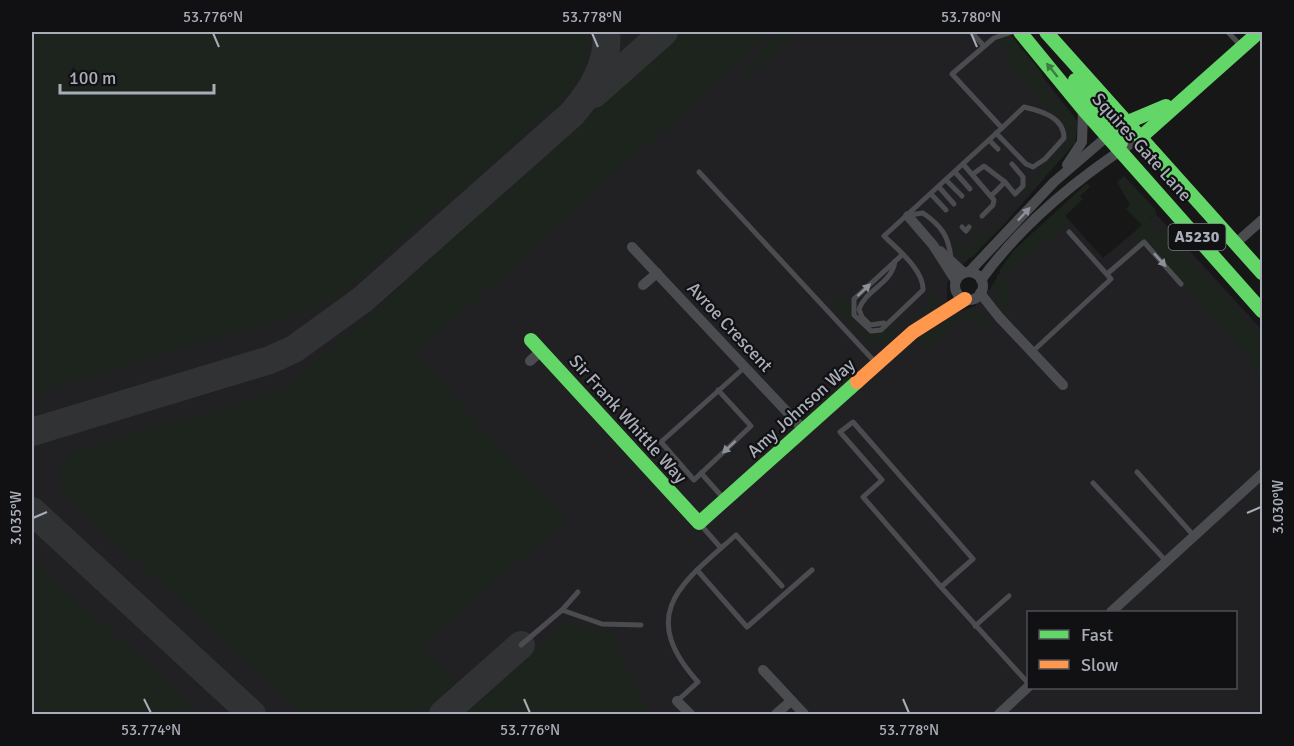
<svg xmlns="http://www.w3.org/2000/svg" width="1294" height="746" viewBox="0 0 1294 746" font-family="Signika,sans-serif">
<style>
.built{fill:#212123;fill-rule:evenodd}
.green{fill:#1d241e}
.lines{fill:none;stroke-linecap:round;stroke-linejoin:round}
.taxiway{stroke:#313233;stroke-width:28}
.lane{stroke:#4b4c50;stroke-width:5}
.street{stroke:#4b4c50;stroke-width:10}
.fast{stroke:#63d668;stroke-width:14}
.slow{stroke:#ff974d;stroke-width:14}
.oneway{fill:#3e7d42}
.oneway2{fill:#8c9099}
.ticks{fill:none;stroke:#a8adb8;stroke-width:2}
.labels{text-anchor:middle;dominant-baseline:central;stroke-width:4.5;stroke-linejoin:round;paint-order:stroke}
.shield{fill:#111113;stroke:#7b7e86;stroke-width:1.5}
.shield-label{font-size:16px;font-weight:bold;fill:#a8adb8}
.street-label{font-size:18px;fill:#a8adb8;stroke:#111113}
.neatline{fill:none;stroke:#a8adb8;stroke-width:2}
.ticks-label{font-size:15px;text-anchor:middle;fill:#a8adb8}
</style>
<rect width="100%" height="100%" fill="#171717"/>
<path class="built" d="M32 32H1008L1078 122 1075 143 998 231 953 274 947 283V301L941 308 961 311 975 306 990 289 1013 251 1059 209 1103 258 1156 214 1262 330V714H32ZM1028 612H1236V688H1028Z"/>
<g class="green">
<path d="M32 32H588C593 59 579 83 561 103L337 297 311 310 32 394Z"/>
<polygon points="684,32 771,32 415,355 567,519 423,645 456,683 422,714 304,714 62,493 61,472 68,452 284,390"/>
<polygon points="783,32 796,32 747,77 741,69 756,61 765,44"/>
<polygon points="992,32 1008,32 1041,72 1045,84 1055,95 1045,105 1006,61 1012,55"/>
<path d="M1057 97 1076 120C1077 128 1077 137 1073 144 1070 151 1015 207 1010 208L1025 189 1034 183 1040 171 1068 145C1069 128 1063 115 1046 108Z"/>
<polygon points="1124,176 1155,209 1156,214 1148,220 1155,233 1165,230 1262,338 1262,375 1144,239 1138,244 1131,235 1142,225 1126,209 1130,205 1117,182"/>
<polygon points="1087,183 1090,187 1080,196 1083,199 1065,216 1069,221 1006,277 999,271 1013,251"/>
<polygon points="1013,211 974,256 966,259 956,255 956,239 965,249 975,239 970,234 973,231 981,239"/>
<polygon points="998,274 1010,285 1010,296 1006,300 1012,308 999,308 993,288"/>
<polygon points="927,294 937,299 934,304 882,346 868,342 832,304 842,295 849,302 853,320 866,334 879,334 891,326 894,335 929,304"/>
<polygon points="973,311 982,314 994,326 989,330 975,318 960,320 926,351 917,340 948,319"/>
<polygon points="32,558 200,714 32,714"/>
<polygon points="566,622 592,630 615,633 618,654 648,708 641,714 462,714"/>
</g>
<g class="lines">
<g class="taxiway">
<polyline points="594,94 664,32"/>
<path d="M32 432 270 360 294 349 362 300 572 114C592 91 610 63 606 32"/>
<polyline points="32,511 252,714"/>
<polyline points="443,714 521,645"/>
</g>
<g class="lane">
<polyline points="971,32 984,46"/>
<polyline points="1228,32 1241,46"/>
<path d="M996 133 1026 164 1033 167 1045 159 1064 138C1064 117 1041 111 1024 107L1002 128"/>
<polyline points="989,140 998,149"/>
<polyline points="963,164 994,200 993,205 982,216"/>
<polyline points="699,172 875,362"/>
<polyline points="955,172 970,189"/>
<polyline points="973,174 984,166 1005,182"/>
<polyline points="946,180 962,196"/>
<polyline points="939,187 954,204"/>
<polyline points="931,194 946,210"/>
<polyline points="992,195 1005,182 1015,194 1023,186 1023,177 1012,164"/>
<path d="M909 215 923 213C942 226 949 237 951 259"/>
<polyline points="962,227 966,231 969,227"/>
<path d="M902 255 854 299V315L871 331 881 330 923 290C924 270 897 249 884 236L1002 128 952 74 994 38 1012 32"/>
<polyline points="1107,274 1144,242 1181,284"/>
<path d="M884 323 870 325 862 317 859 309C866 289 892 284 895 261"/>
<polyline points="1032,352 1111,279 1069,232"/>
<polyline points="718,390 751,426 694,480 661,442 745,367"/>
<polyline points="1137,472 1194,536"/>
<polyline points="701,473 724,499"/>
<polyline points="1093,483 1166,561"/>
<polyline points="700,524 721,548"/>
<polyline points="697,570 747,627 812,570"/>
<polyline points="941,587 863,497 882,480 840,432 853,422 973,559 941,587 1028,683"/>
<polyline points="562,610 578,592"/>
<polyline points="975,626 1009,596"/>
<polyline points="521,645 562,610 602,624 641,625"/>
<path d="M677 701 698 682C636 613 682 583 736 535L782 586"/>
</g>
<g class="street">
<polyline points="1067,165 1082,142 1083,110"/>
<polyline points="908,216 933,245 956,281"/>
<polyline points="1236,243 1262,220"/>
<polyline points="632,247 804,430"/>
<polyline points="940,251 964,273"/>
<polyline points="969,272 1054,182 1110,134"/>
<circle cx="969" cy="286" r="14"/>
<path d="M981 280C1024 221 1080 176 1141 137"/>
<polyline points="643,285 657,273"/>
<polyline points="980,293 999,317 1063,385"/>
<polyline points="530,361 541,351"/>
<polyline points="1111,612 1262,474"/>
<polyline points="763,670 804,714"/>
<polyline points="677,701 690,714"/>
<polyline points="776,714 791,701"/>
<polyline points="999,714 1028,687"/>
</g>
<g class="fast">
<polyline points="1020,32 1083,109 1262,311"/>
<polyline points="1046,32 1262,273"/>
<polyline points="1075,80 1110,121 1121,143"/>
<polyline points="1128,122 1166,106"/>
<polyline points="1141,137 1259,32"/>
<polyline points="531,340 699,523 857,382"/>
</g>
<polyline class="slow" points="857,382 913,332 965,299"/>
</g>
<defs><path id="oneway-solid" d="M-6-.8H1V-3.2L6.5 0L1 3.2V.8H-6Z" transform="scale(1.5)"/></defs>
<use class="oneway" href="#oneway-solid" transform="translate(1052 70) rotate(-129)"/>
<g class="oneway2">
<use href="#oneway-solid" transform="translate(1024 214) rotate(-47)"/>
<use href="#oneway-solid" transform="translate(1160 260) rotate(48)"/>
<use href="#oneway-solid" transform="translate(864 290) rotate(-43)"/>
<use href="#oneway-solid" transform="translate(729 447) rotate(137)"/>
</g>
<path class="ticks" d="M213 33 219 47M592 33 598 47M971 33 977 47M1247 513 1261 507M33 518 47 512M144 699 151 713M524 699 530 713M903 699 909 713"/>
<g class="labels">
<rect class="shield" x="1168.5" y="224" width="57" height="26" rx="4.5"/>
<g class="shield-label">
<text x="1197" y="237">A5230</text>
</g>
<g class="street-label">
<text transform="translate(1142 147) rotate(48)">Squires Gate Lane</text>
<text transform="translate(730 327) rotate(47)">Avroe Crescent</text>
<text transform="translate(801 408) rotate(-42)">Amy Johnson Way</text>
<text transform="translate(628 419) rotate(48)">Sir Frank Whittle Way</text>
</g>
</g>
<rect width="1294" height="746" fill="none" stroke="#111113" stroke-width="66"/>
<rect x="1027" y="611" width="210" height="78" fill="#111113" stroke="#4d4f55" stroke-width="1.5"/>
<rect x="1039" y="630" width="30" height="9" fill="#63d668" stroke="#4d4f55" stroke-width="1.5"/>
<text x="1081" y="641" font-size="18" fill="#a8adb8">Fast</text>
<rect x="1039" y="660" width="30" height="9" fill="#ff974d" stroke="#4d4f55" stroke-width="1.5"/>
<text x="1081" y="671" font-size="18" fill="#a8adb8">Slow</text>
<path d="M60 84v9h154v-9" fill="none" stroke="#a8adb8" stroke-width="3"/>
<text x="69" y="84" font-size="18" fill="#a8adb8" stroke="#111113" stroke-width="4.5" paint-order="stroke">100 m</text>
<rect x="33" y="33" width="1228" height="680" class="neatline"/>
<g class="ticks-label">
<text x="213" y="22">53.776°N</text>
<text x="592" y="22">53.778°N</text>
<text x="971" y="22">53.780°N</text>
<text transform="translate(1278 507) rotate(-90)" y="5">3.030°W</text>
<text transform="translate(16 518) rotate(-90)" y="5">3.035°W</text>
<text x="151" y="735">53.774°N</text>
<text x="530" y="735">53.776°N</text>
<text x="909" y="735">53.778°N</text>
</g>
</svg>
